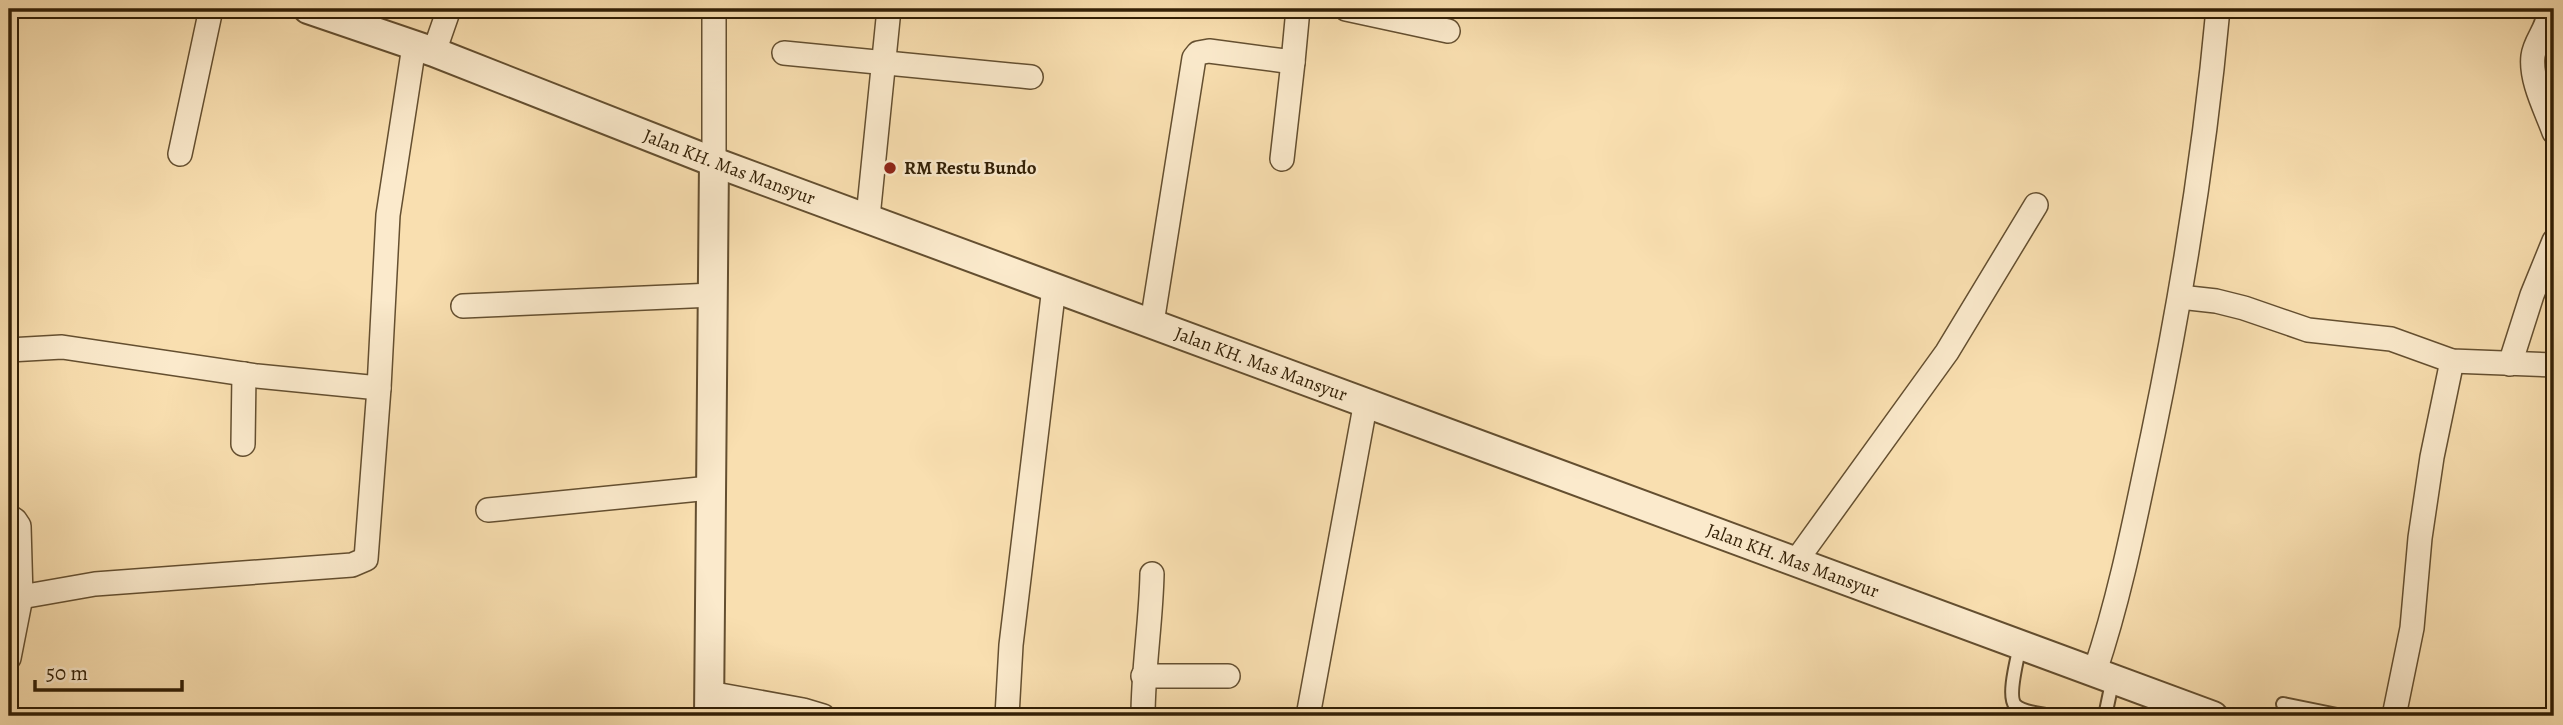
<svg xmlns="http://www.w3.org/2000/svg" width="2563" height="725" viewBox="0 0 2563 725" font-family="Alegreya,serif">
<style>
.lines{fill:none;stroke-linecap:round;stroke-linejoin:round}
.service-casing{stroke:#644f30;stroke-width:16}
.minor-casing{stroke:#644f30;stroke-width:26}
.tertiary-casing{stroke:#644f30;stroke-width:32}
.service{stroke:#fbeacc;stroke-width:12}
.minor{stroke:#fbeacc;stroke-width:23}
.tertiary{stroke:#fbeacc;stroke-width:28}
.poi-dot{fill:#8f2418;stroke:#fbeacc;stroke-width:2.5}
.labels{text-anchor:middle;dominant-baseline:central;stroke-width:5;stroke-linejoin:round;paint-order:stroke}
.street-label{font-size:19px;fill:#321f05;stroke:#fbeacc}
.poi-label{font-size:19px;font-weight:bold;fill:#321f05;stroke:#fbeacc;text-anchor:start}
</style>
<rect width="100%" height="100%" fill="#f9dfb0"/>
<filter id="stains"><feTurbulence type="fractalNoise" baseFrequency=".00286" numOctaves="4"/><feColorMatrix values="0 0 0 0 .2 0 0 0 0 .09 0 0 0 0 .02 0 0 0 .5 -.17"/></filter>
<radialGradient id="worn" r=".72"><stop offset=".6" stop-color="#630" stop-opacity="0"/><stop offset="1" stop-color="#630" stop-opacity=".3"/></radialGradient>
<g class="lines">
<defs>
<g id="service">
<path d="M2020 645C2018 657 2007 695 2015 705 2022 713 2043 714 2052 716"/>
<polyline points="2283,704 2342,716"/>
<polyline points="2105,716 2113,678"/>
</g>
<g id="minor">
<polyline points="1346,9 1448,31"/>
<path d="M2548 9C2551 26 2535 39 2533 56 2530 80 2546 110 2554 132"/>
<polyline points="434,52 449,9"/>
<polyline points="784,53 1031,77"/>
<polyline points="180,154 211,9"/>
<polyline points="1282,159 1293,62"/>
<polyline points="714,162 714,9"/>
<polyline points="868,217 889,9"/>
<polyline points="2180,297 2216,301 2244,308 2308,330 2391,339 2452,361 2554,365"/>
<polyline points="463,306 713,295"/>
<polyline points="1152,323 1194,58 1198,53 1209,51 1293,62 1298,9"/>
<polyline points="9,350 62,347 257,376 379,388"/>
<polyline points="2510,364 2532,295 2554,241"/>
<polyline points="243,444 244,374"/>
<polyline points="488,510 710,488"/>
<polyline points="9,516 15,520 19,526 21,597 9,658"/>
<polyline points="1796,561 1947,352 2036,205"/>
<polyline points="21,597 95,584 352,565 366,559 379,388 388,215 414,46"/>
<path d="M2095 671C2121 594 2136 514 2153 434 2182 294 2205 152 2218 9"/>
<polyline points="1143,676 1228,676"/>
<polyline points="709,693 803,710 823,716"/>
<polyline points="1007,716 1011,645 1054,287"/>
<path d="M1143 716C1143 669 1151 622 1152 574"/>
<polyline points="1308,716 1366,401"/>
<polyline points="2394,716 2412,628 2420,538 2432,457 2452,361"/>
</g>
<g id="tertiary">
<path id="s1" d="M308 9 434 52 714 162 2213 716"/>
<polyline points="709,716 714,162"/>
</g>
</defs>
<use href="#service" class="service-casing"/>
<use href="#minor" class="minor-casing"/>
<use href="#tertiary" class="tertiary-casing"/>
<use href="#service" class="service"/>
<use href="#minor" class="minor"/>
<use href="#tertiary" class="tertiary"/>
</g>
<circle class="poi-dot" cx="890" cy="168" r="7"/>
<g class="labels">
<g class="street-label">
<text stroke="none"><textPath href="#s1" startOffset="450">Jalan KH. Mas Mansyur</textPath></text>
<text stroke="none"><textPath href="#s1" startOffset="1017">Jalan KH. Mas Mansyur</textPath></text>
<text stroke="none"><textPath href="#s1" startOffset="1584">Jalan KH. Mas Mansyur</textPath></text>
</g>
<g class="poi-label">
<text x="904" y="168">RM Restu Bundo</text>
</g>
</g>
<rect width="2563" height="725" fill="none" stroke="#f9dfb0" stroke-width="35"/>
<rect x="10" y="10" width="2542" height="704" fill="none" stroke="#321f05" stroke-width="3.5"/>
<rect x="18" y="18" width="2528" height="690" fill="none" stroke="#321f05" stroke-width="2"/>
<path d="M35 680v10h147v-10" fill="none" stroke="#321f05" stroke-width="3.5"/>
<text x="46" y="680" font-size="21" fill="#321f05" stroke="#fbeacc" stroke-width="5" paint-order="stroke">50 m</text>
<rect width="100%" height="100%" filter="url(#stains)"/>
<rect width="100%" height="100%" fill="url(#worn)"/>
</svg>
